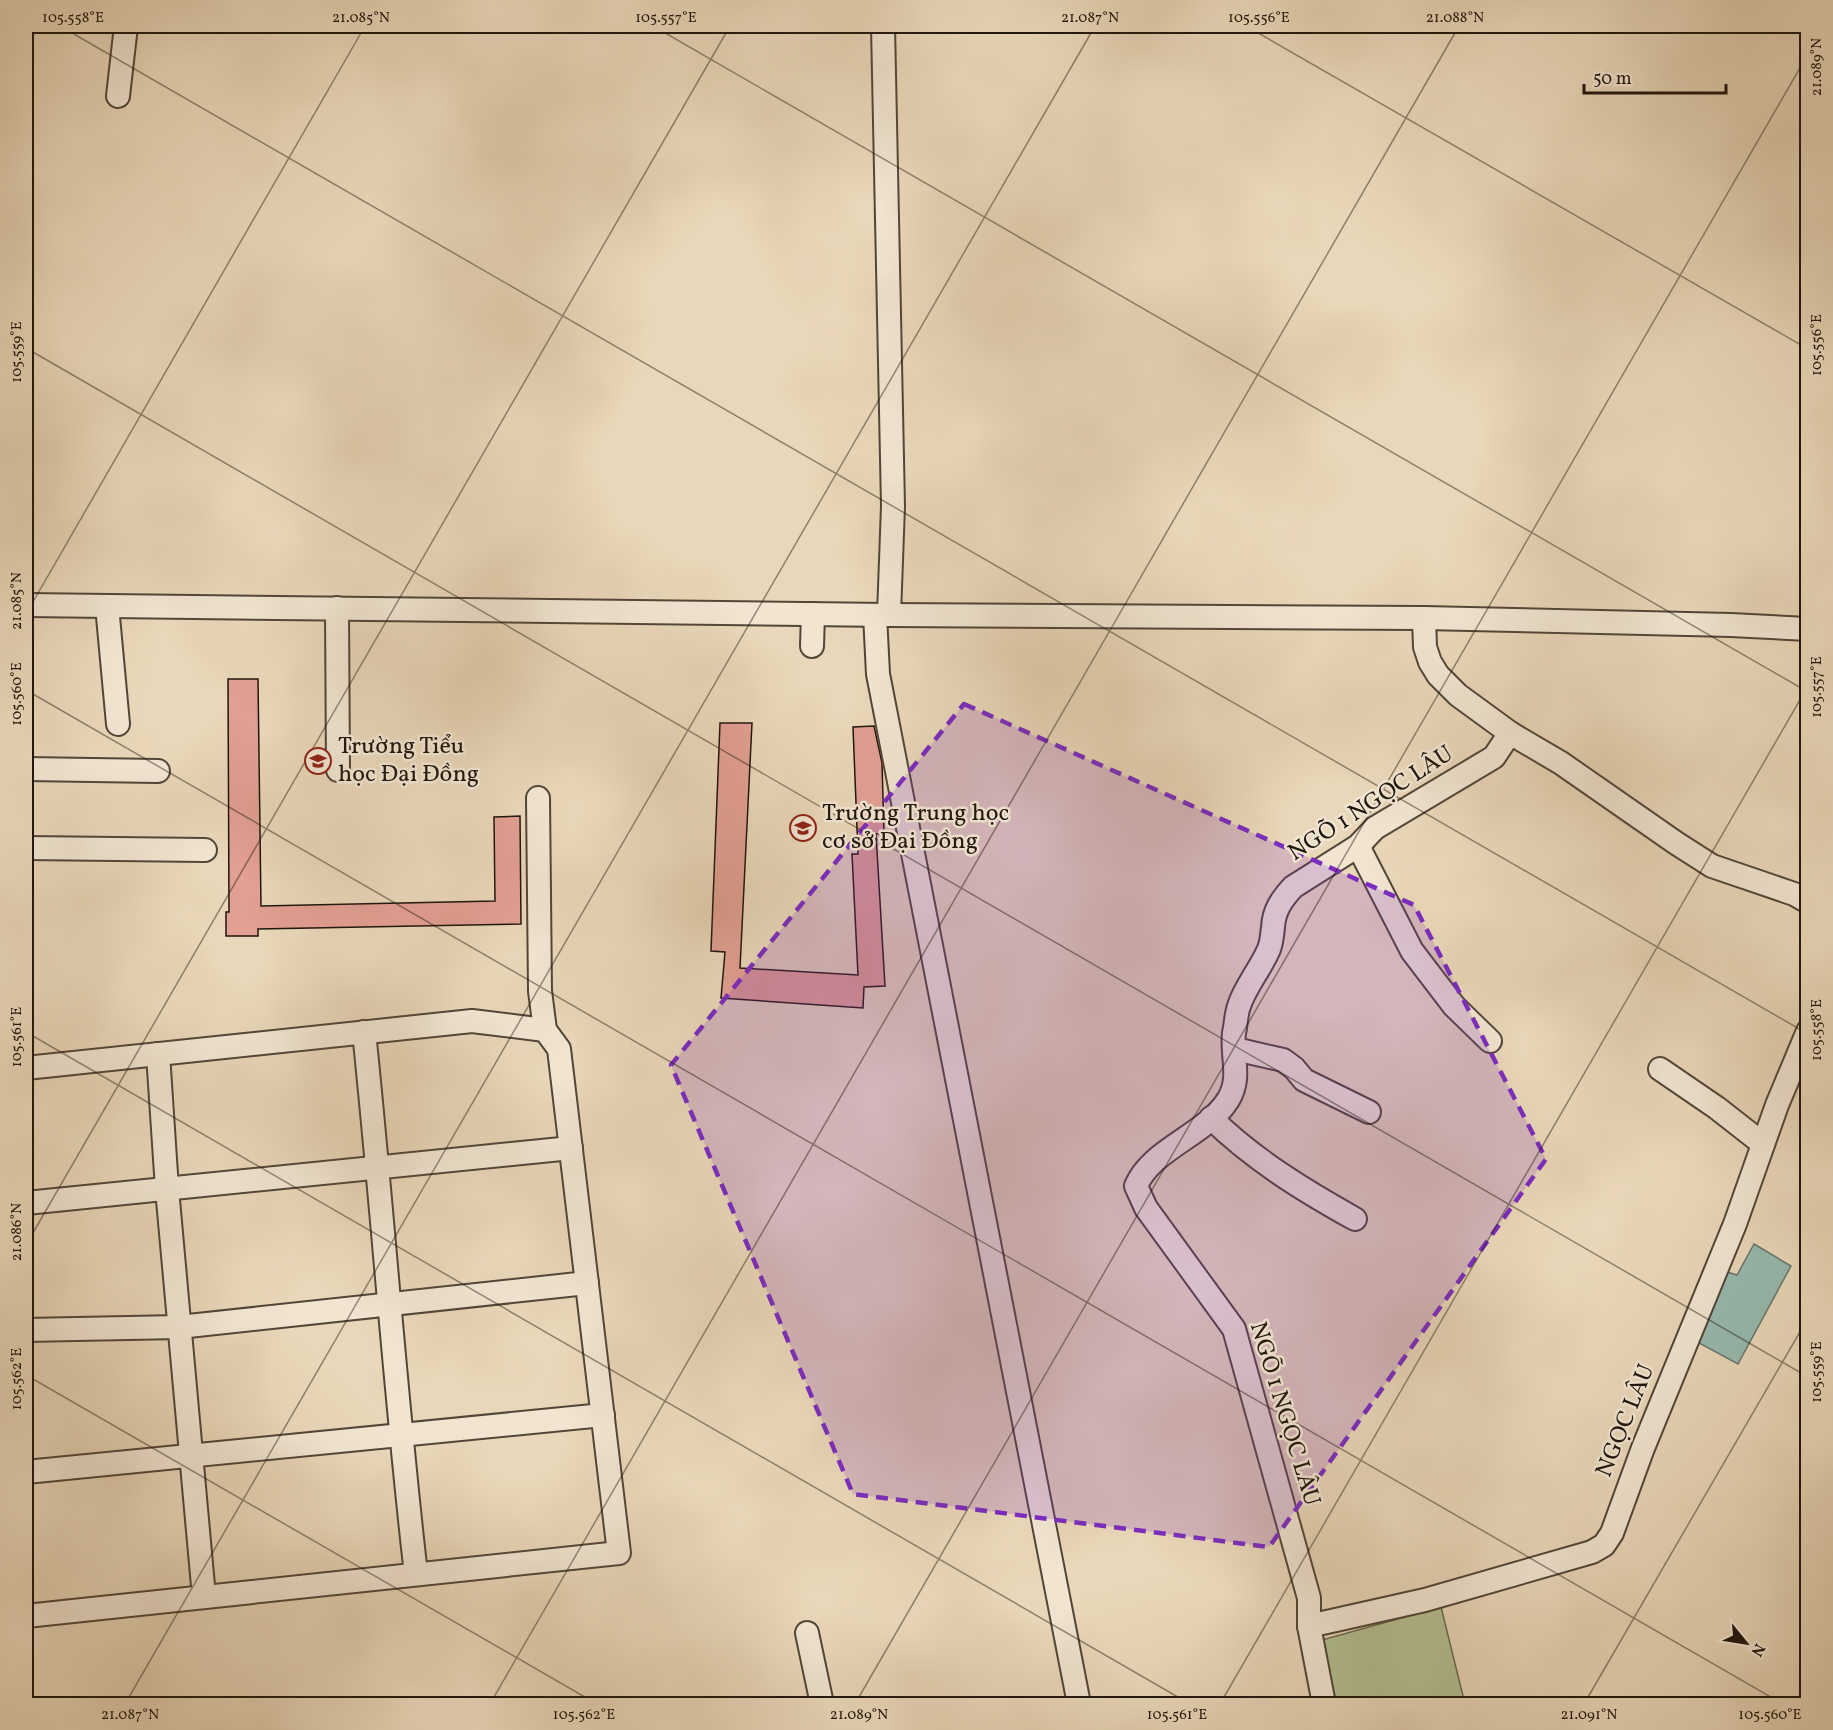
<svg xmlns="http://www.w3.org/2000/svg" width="1833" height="1730" viewBox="0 0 1833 1730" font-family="Vollkorn,serif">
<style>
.green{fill:#b3bf91;stroke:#696a50;stroke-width:1.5}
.water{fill:#97baaf;stroke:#67786f;stroke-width:1.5}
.building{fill:#e29f93;stroke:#1f160e;stroke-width:1.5}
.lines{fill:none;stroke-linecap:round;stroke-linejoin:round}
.minor-casing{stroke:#524639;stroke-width:26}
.minor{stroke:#f1e5d2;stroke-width:22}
.marked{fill:#7b2cbf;fill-opacity:0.2;stroke:#7b2cbf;stroke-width:4.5;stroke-dasharray:12 8;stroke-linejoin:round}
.ticks{fill:none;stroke:#1f160e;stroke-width:1.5;stroke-opacity:0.45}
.labels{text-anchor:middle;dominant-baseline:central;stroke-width:5;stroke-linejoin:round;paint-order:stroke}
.poi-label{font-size:24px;fill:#1f160e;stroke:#f1e5d2;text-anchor:start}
.street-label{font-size:24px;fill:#1f160e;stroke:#f1e5d2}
.neatline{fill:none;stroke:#1f160e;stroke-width:2}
.ticks-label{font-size:15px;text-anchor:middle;fill:#1f160e}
</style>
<rect width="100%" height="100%" fill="#e9d7b9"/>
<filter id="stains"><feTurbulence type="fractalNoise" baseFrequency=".00333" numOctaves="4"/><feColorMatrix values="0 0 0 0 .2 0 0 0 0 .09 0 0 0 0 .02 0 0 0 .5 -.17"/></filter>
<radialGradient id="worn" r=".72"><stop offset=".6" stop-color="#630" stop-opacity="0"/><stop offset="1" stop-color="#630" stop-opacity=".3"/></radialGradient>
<polygon class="green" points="1441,1607 1465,1704 1335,1704 1322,1640"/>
<polygon class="water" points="1754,1244 1791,1266 1738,1364 1699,1343 1727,1272 1737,1275"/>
<g class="building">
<polygon points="228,679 258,679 261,906 495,901 494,817 520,816 521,924 258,929 258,936 226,936 226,912 229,912"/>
<polygon points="720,723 752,723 740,968 858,975 852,854 858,854 853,727 874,726 882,763 884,834 876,834 885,986 864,987 863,1008 721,998 725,952 711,951"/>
</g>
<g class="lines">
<defs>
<g id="minor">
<polyline points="883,26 893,506 889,615"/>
<polyline points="118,96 126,26"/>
<polyline points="26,605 889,615 1424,618 1731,625 1808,629"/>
<polyline points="107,606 118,724"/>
<polyline points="337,608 338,770"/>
<polyline points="875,615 878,674 1079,1704"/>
<polyline points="1424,618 1425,647 1430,662 1438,675 1458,695 1510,733 1561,763 1676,843 1712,866 1794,894 1808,902"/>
<polyline points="812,646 813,614"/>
<polyline points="26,769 158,771"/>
<polyline points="1358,846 1412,951 1454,1006 1490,1041"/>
<polyline points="26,848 205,850"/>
<path d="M364 1032C383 1213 395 1394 416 1574"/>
<polyline points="1235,1049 1283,1060 1294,1068 1304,1080 1369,1112"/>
<polyline points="158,1054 167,1189 204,1597"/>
<polyline points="26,1068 472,1021 545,1030"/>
<polyline points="1660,1069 1717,1108 1763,1144"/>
<path d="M1211 1118C1254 1160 1303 1190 1355 1219"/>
<polyline points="26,1203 571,1148"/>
<polyline points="26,1330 179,1327 587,1283"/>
<polyline points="26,1472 603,1415"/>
<polyline points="26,1616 619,1553 559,1049 545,1030 540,991 538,798"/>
<polyline points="1309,1626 1425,1600 1592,1552 1604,1545 1612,1533 1643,1448 1735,1224 1777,1105 1808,1031"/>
<polyline points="807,1633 822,1704"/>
<path d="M1324 1704 1309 1626V1598L1234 1329 1146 1208 1136 1186C1151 1149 1206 1135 1228 1100 1242 1078 1231 1056 1234 1033 1236 1024 1236 1014 1239 1006 1245 987 1261 968 1269 949 1272 941 1272 935 1273 927 1274 910 1282 899 1293 887L1358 846 1375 828 1494 757 1510 733"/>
</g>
</defs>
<use href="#minor" class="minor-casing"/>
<use href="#minor" class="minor"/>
</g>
<path class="marked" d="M964 704 1414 905 1546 1159 1269 1547 853 1494 671 1065Z"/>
<path class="ticks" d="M60 26 1808 1034M653 26 1808 692M1246 26 1808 349M26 348 1808 1377M26 614 365 26M26 690 1783 1704M26 1032 1190 1704M26 1245 730 26M26 1375 597 1704M125 1704 1095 26M490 1704 1459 26M855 1704 1808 54M1220 1704 1808 686M1584 1704 1808 1318"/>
<defs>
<symbol id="school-ring" viewBox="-11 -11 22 22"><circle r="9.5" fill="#f1e5d2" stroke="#8f2418" stroke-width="1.5"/><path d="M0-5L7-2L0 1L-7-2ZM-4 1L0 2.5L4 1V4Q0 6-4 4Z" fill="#8f2418"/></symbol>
</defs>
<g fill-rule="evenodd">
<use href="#school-ring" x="303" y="746" width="30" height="30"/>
<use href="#school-ring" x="788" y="813" width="30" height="30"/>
</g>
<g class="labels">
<g class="poi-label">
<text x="338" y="747">Trường Tiểu<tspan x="338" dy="28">học Đại Đồng</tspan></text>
<text x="822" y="814">Trường Trung học<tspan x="822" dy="28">cơ sở Đại Đồng</tspan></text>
</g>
<g class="street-label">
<text transform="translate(1371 804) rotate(-33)">NGÕ 1 NGỌC LÂU</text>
<text transform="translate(1284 1414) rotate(73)">NGÕ 1 NGỌC LÂU</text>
<text transform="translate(1626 1421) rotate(-68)">NGỌC LÂU</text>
</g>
</g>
<rect width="1833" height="1730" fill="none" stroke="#e9d7b9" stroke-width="66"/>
<g transform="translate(1746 1643) rotate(120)" stroke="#f1e5d2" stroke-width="4.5" paint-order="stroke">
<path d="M0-4.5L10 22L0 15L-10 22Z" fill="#1f160e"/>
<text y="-9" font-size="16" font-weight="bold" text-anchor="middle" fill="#1f160e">N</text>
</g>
<path d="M1584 84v9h142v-9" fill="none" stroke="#1f160e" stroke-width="3"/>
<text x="1593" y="84" font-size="18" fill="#1f160e" stroke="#f1e5d2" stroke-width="4.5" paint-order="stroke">50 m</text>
<rect x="33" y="33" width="1767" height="1664" class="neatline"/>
<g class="ticks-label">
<text x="73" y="22">105.558°E</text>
<text x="361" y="22">21.085°N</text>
<text x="666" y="22">105.557°E</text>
<text x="1090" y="22">21.087°N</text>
<text x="1259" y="22">105.556°E</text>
<text x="1455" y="22">21.088°N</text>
<text transform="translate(1816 67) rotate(-90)" y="5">21.089°N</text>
<text transform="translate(1816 345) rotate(-90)" y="5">105.556°E</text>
<text transform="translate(16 352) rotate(-90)" y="5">105.559°E</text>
<text transform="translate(16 601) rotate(-90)" y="5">21.085°N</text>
<text transform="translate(1816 687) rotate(-90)" y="5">105.557°E</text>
<text transform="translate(16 694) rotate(-90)" y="5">105.560°E</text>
<text transform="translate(1816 1030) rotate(-90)" y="5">105.558°E</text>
<text transform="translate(16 1037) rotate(-90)" y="5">105.561°E</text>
<text transform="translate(16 1232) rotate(-90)" y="5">21.086°N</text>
<text transform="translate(1816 1372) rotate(-90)" y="5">105.559°E</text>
<text transform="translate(16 1379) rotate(-90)" y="5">105.562°E</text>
<text x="130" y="1719">21.087°N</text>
<text x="584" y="1719">105.562°E</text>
<text x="859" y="1719">21.089°N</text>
<text x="1177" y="1719">105.561°E</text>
<text x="1589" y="1719">21.091°N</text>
<text x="1770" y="1719">105.560°E</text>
</g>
<rect width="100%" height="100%" filter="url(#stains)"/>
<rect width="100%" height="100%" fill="url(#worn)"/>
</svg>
